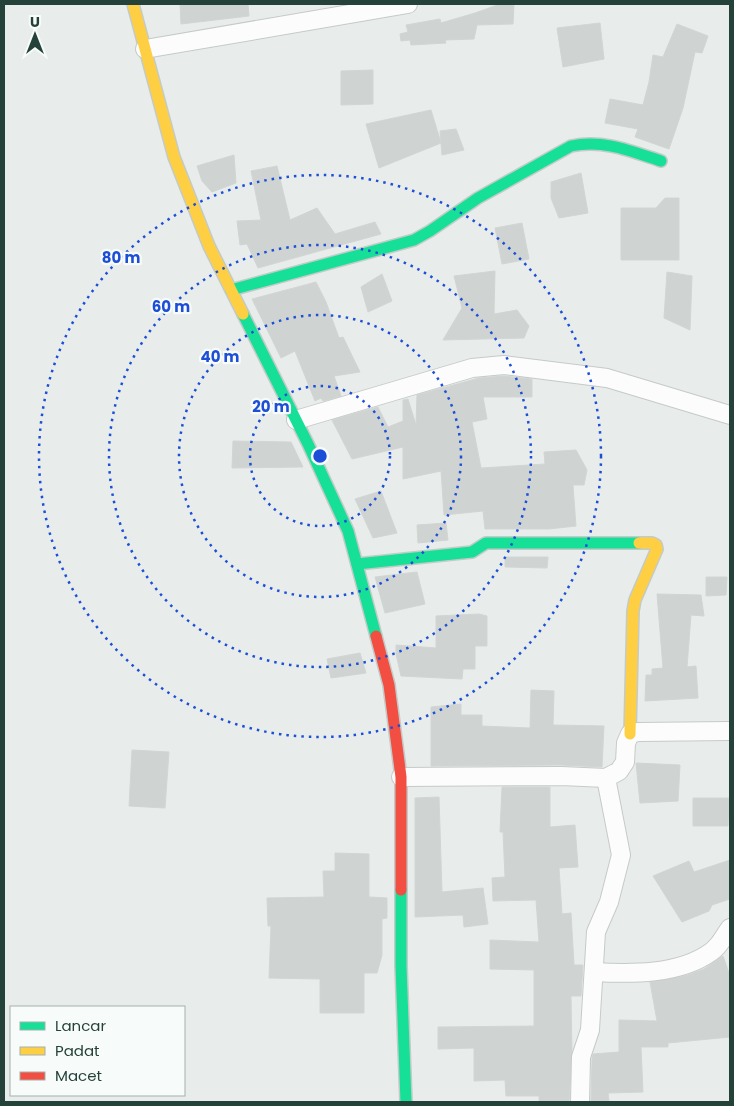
<svg xmlns="http://www.w3.org/2000/svg" width="734" height="1106" viewBox="0 0 734 1106" font-family="Poppins,sans-serif">
<style>
.building{fill:#cfd4d2;stroke:#d1d6d4}
.lines{fill:none;stroke-linecap:round;stroke-linejoin:round}
.street-casing{stroke:#c5cac8;stroke-width:20}
.fast-casing{stroke:#c3cbc8;stroke-width:14}
.slow-casing{stroke:#c3cbc8;stroke-width:14}
.jam-casing{stroke:#c3cbc8;stroke-width:14}
.street{stroke:#fcfcfc;stroke-width:18}
.fast{stroke:#16e098;stroke-width:11}
.slow{stroke:#ffcf43;stroke-width:11}
.jam{stroke:#f24e42;stroke-width:11}
.ring{fill:none;stroke:#1d4ed8;stroke-width:2.5;stroke-dasharray:2.5 5}
.centre{fill:#1d4ed8;stroke:#f7fbf9;stroke-width:2.5}
.ring-label{font-size:15px;text-anchor:middle;font-weight:bold;fill:#1d4ed8;stroke:#f7fbf9;stroke-width:4.5;stroke-linejoin:round;paint-order:stroke}
</style>
<rect width="100%" height="100%" fill="#e8edeb"/>
<g class="building">
<polygon points="180,4 248,4 249,16 181,24"/>
<polygon points="500,4 514,4 513,24 477,25 474,39 445,40 446,43 411,45 410,40 401,41 400,34 408,32 406,25 440,19 441,23 475,13"/>
<polygon points="600,23 604,59 563,67 557,28"/>
<polygon points="677,24 708,36 702,53 695,52 683,108 669,149 635,137 638,129 605,123 610,99 643,105 649,82 653,55 663,57"/>
<polygon points="373,70 373,104 341,105 341,71"/>
<polygon points="431,110 441,143 379,168 366,124"/>
<polygon points="456,129 464,150 442,155 440,131"/>
<polygon points="234,155 236,183 212,192 202,181 197,166"/>
<polygon points="277,166 290,220 317,208 335,234 375,222 381,234 258,268 247,244 240,245 237,221 261,220 251,171"/>
<polygon points="581,173 588,213 559,218 551,198 551,182"/>
<polygon points="665,198 679,198 679,260 621,260 621,208 656,208"/>
<polygon points="522,223 529,259 502,264 495,228"/>
<polygon points="495,271 494,314 517,310 529,326 524,338 443,340 462,308 454,276"/>
<polygon points="667,272 692,276 690,330 664,318"/>
<polygon points="382,274 392,301 368,312 361,287"/>
<polygon points="316,282 326,302 339,338 343,337 360,372 334,376 341,396 323,401 321,398 315,401 295,351 281,358 252,299"/>
<polygon points="504,376 532,379 532,397 483,397 487,419 472,422 481,468 545,464 544,452 576,450 587,470 584,485 573,485 576,526 549,529 485,529 483,511 444,515 441,471 403,479 403,447 352,459 332,420 378,407 388,427 403,421 403,400 408,399 416,425 417,395 479,378"/>
<polygon points="233,441 291,442 303,467 232,468"/>
<polygon points="381,491 397,533 373,538 355,499"/>
<polygon points="446,523 448,540 418,543 417,525"/>
<polygon points="505,557 548,557 547,568 505,567"/>
<polygon points="417,572 425,604 385,613 375,577"/>
<polygon points="706,577 727,577 726,595 706,596"/>
<polygon points="657,594 701,595 704,616 691,615 687,667 696,666 698,698 645,701 646,675 652,675 652,669 663,668"/>
<polygon points="479,614 487,616 487,646 475,646 475,669 463,669 462,679 401,676 396,654 396,645 436,648 436,616"/>
<polygon points="360,653 366,673 331,678 327,659"/>
<polygon points="531,690 554,691 553,725 604,726 602,767 561,765 431,766 431,707 461,704 461,715 482,715 482,726 530,728"/>
<polygon points="132,750 169,752 165,808 129,806"/>
<polygon points="636,763 680,765 678,801 640,803"/>
<polygon points="502,787 550,787 550,827 575,825 578,867 559,868 562,914 571,913 574,965 583,965 581,996 571,996 572,1052 569,1102 539,1102 539,1096 506,1096 505,1080 474,1081 474,1048 438,1049 438,1027 534,1026 534,970 490,969 490,940 539,942 536,900 493,901 492,878 505,877 503,832 500,832"/>
<polygon points="439,797 442,892 483,888 488,924 464,927 463,915 415,917 415,798"/>
<polygon points="693,798 729,798 728,826 693,826"/>
<polygon points="335,853 369,854 369,897 387,898 387,918 382,919 382,955 377,973 364,973 364,1013 320,1013 320,979 269,978 271,926 268,926 267,898 324,897 323,871 335,871"/>
<polygon points="730,860 730,899 712,905 709,911 682,922 653,876 689,861 694,872"/>
<polygon points="723,956 730,976 730,1037 668,1043 668,1047 641,1047 643,1092 608,1093 609,1101 591,1101 592,1059 593,1054 619,1052 619,1020 657,1021 650,982 688,975 704,969"/>
</g>
<g class="lines">
<defs>
<g id="street">
<polyline points="145,49 408,4"/>
<polyline points="296,420 472,368 504,365 607,378 730,415"/>
<polyline points="401,777 561,776 606,778 619,771 625,762 626,743 630,734 638,732 730,731"/>
<path d="M594 972C631 974 679 975 711 952 720 946 724 936 730 928"/>
<polyline points="580,1102 581,1057 590,1030 596,932 609,902 621,855 606,778"/>
</g>
<g id="fast">
<path d="M231 290 414 240 430 231 478 198 571 146C603 139 631 151 661 161"/>
<polyline points="243,314 308,444 348,531 376,636"/>
<polyline points="357,564 472,552 486,543 639,543"/>
<polyline points="401,890 401,966 406,1102"/>
</g>
<g id="slow">
<polyline points="133,4 174,157 209,246 243,314"/>
<polyline points="630,734 633,611 635,600 657,549 656,545 652,543 639,543"/>
</g>
<polyline id="jam" points="376,636 389,685 401,777 401,890"/>
</defs>
<use href="#street" class="street-casing"/>
<use href="#fast" class="fast-casing"/>
<use href="#slow" class="slow-casing"/>
<use href="#jam" class="jam-casing"/>
<use href="#street" class="street"/>
<use href="#fast" class="fast"/>
<use href="#slow" class="slow"/>
<use href="#jam" class="jam"/>
</g>
<g class="ring">
<circle cx="320" cy="456" r="70"/>
<circle cx="320" cy="456" r="141"/>
<circle cx="320" cy="456" r="211"/>
<circle cx="320" cy="456" r="281"/>
</g>
<circle cx="320" cy="456" r="8" class="centre"/>
<g class="ring-label">
<text x="121" y="263">80 m</text>
<text x="171" y="312">60 m</text>
<text x="220" y="362">40 m</text>
<text x="271" y="412">20 m</text>
</g>
<rect width="734" height="1106" fill="none" stroke="#24423a" stroke-width="10"/>
<rect x="10" y="1006" width="175" height="90" fill="#f7fbf9" stroke="#a3b1ad"/>
<rect x="20" y="1022" width="25" height="8" fill="#16e098" stroke="#a3b1ad"/>
<text x="55" y="1031" font-size="15" fill="#24423a">Lancar</text>
<rect x="20" y="1047" width="25" height="8" fill="#ffcf43" stroke="#a3b1ad"/>
<text x="55" y="1056" font-size="15" fill="#24423a">Padat</text>
<rect x="20" y="1072" width="25" height="8" fill="#f24e42" stroke="#a3b1ad"/>
<text x="55" y="1081" font-size="15" fill="#24423a">Macet</text>
<g transform="translate(35 35)" stroke="#f7fbf9" stroke-width="4" paint-order="stroke">
<path d="M0-4L9 19L0 12L-9 19Z" fill="#24423a"/>
<text y="-8" font-size="14" font-weight="bold" text-anchor="middle" fill="#24423a">U</text>
</g>
</svg>
